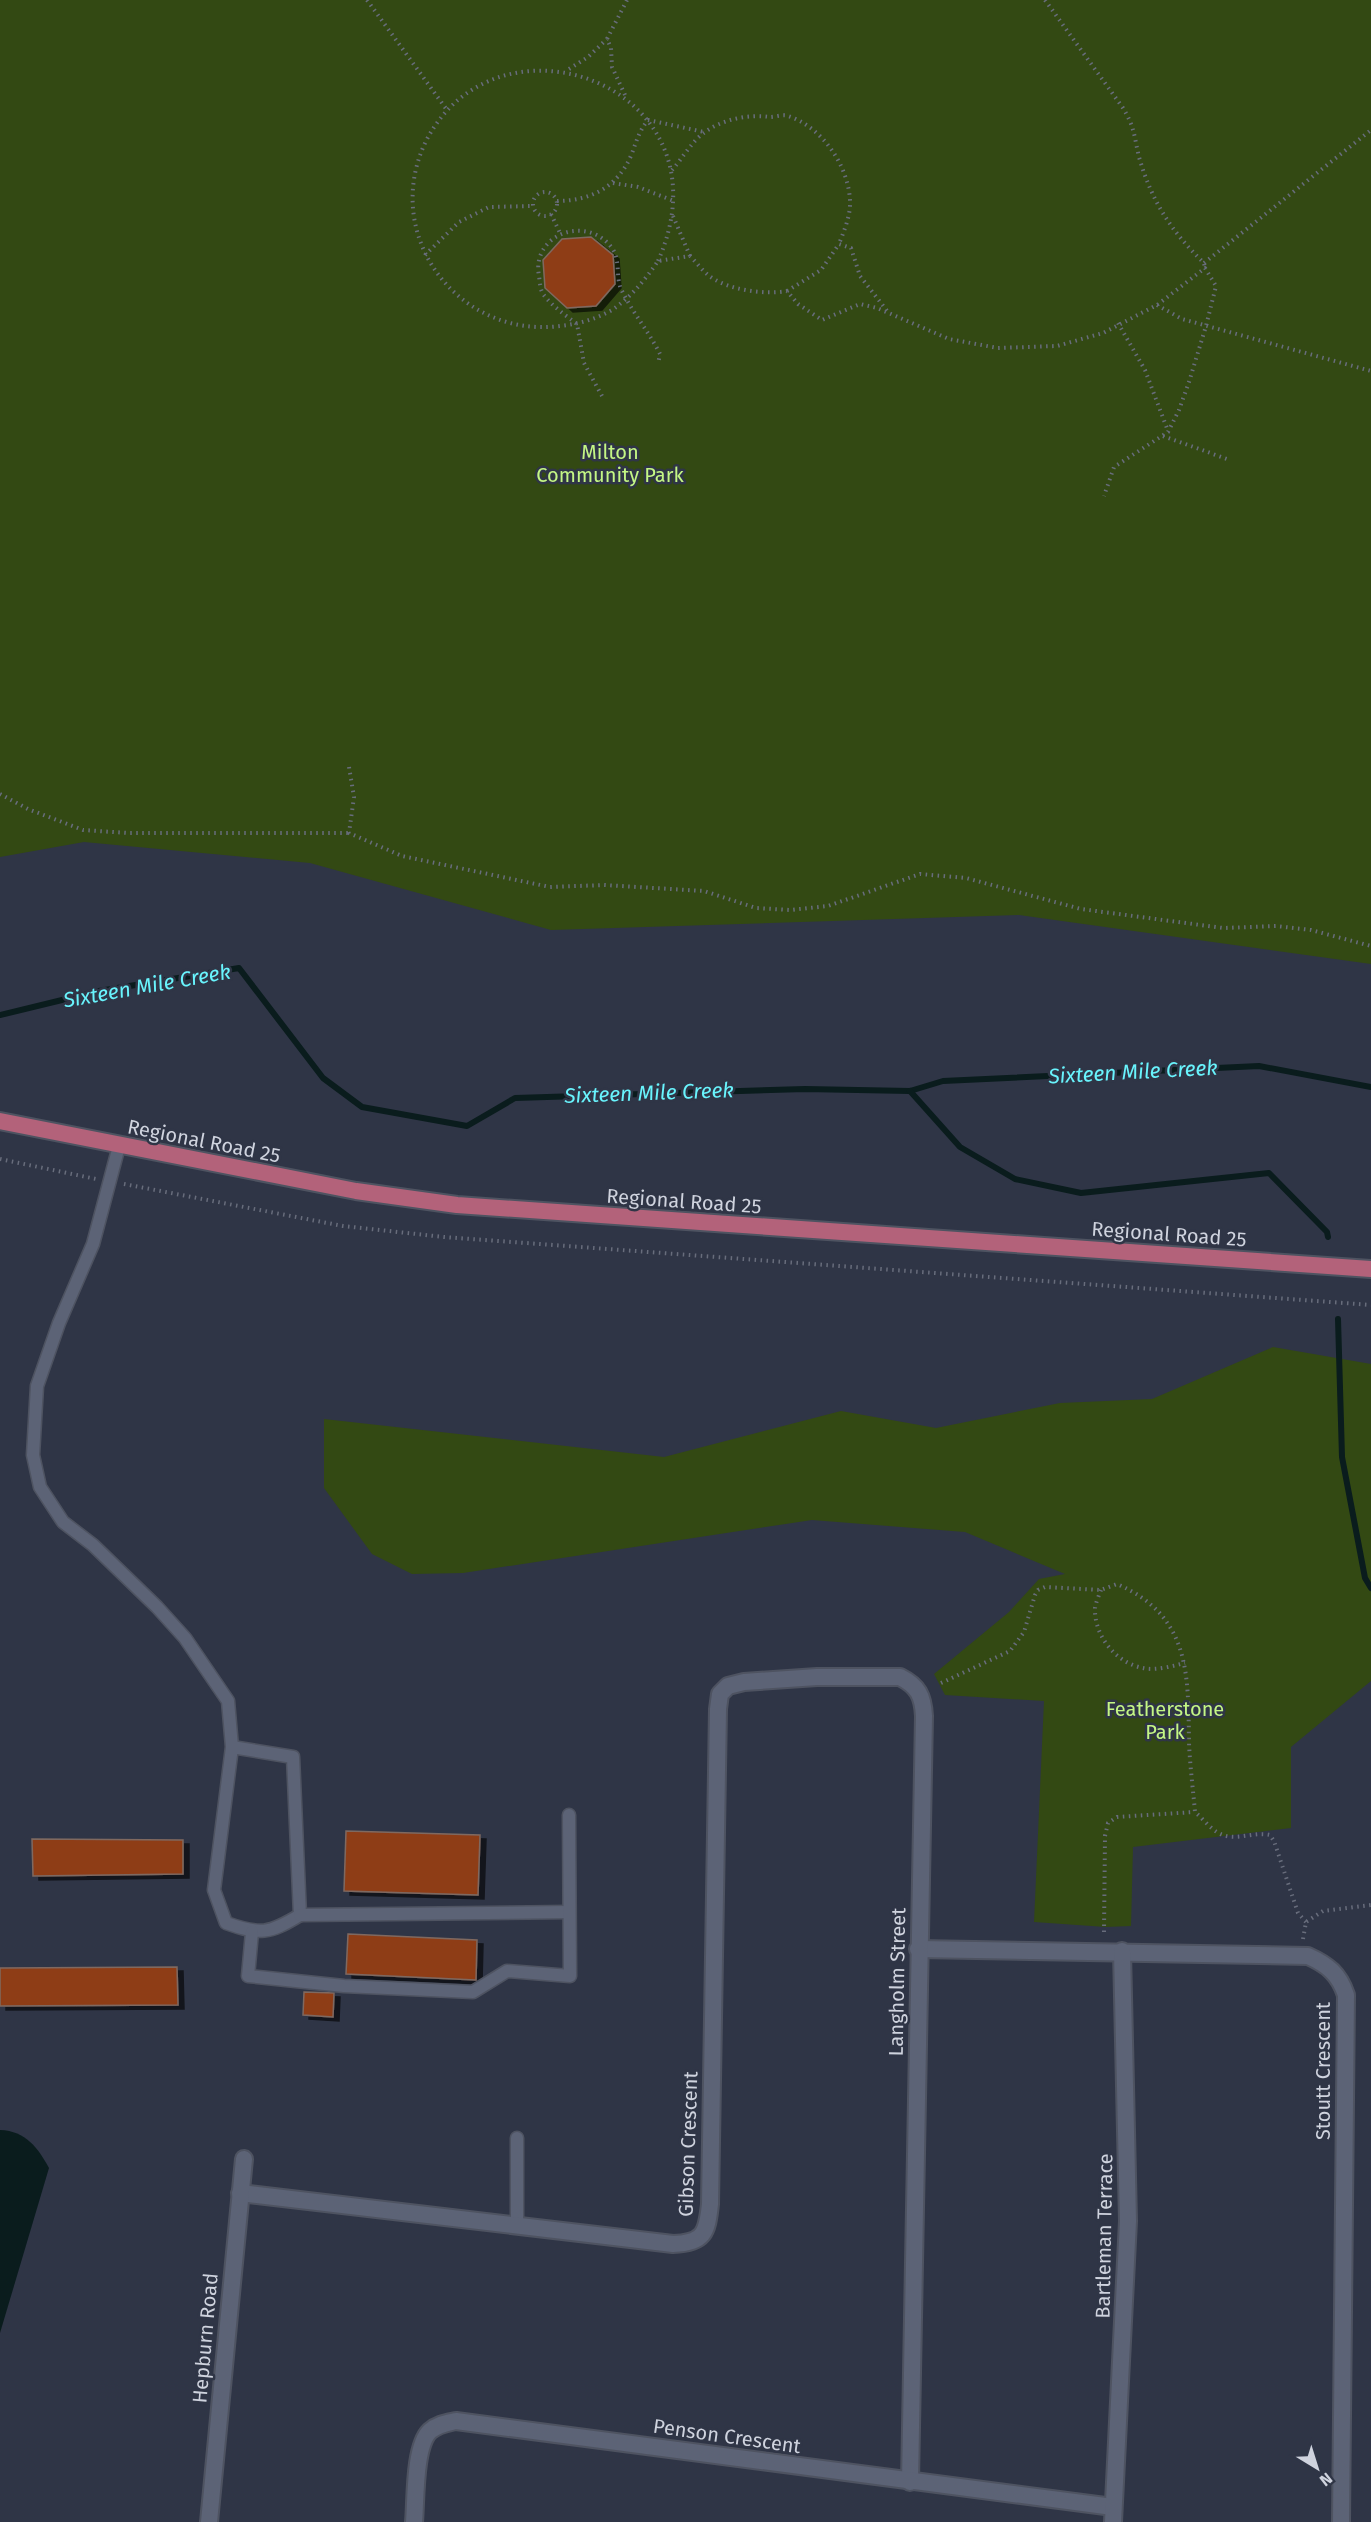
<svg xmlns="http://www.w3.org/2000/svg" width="1371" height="2522" viewBox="0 0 1371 2522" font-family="'Fira Sans',sans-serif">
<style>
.green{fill:#334913}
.water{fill:#0a1c1d}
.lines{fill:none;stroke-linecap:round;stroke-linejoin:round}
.stream{stroke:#0a1c1d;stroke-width:6}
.building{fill:#8e3d19;stroke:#7f6960;stroke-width:1.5;filter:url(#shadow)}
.service-casing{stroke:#4e5361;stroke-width:15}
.minor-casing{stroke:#4e5361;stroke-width:20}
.primary-casing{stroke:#4e5361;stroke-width:20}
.path{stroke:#686d7c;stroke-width:4;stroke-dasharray:1.5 4.5;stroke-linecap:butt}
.service{stroke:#5c6376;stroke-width:12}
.minor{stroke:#5c6376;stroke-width:16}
.primary{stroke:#b3627a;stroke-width:16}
.labels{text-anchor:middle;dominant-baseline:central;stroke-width:5;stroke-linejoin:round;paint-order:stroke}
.park-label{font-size:20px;fill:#c4f685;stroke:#2f3546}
.street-label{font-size:20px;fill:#cfd3de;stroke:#2f3546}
.water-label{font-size:21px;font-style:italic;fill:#69f4fd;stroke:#2f3546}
</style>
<defs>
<filter id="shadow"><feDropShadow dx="6" dy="4" stdDeviation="0" flood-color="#0009"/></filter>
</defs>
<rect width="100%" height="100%" fill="#2f3546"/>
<g class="green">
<polygon points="0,0 1371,0 1371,964 1019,915 551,930 310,863 84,842 0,857"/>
<polygon points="1273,1347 1371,1364 1371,1681 1291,1747 1291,1828 1133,1847 1131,1926 1106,1927 1034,1922 1044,1701 945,1695 934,1674 1009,1612 1039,1579 1065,1574 965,1532 812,1520 463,1573 412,1574 372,1554 324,1488 324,1419 664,1457 841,1411 936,1428 1060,1403 1152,1399"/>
</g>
<path class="water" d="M0 2130C26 2131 38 2148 49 2168L0 2333Z"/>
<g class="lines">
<g class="stream">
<polyline points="0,1015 99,991 239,968 323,1078 362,1107 467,1126 515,1098 805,1089 910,1091 943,1081 1259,1066 1371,1087"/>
<polyline points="910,1091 960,1147 1015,1179 1081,1193 1269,1173 1327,1232 1328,1237"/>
<polyline points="1338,1319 1342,1457 1365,1578 1371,1588"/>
</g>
</g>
<g class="building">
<polygon points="591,237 613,255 615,284 596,306 567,308 545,288 543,260 562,239"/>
<polygon points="346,1831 480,1835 478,1895 344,1891"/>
<polygon points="32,1839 183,1840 183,1874 33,1876"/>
<polygon points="348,1934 477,1940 476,1980 346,1974"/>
<polygon points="177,1967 178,2005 0,2006 0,1968"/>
<polygon points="304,1992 334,1993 333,2017 303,2015"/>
</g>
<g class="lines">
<defs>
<g id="service">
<path d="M119 1146 93 1244 59 1323 37 1386 33 1455 40 1487 63 1522 93 1545 157 1607 185 1638 228 1701 232 1747 214 1890 226 1923C260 1935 269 1934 300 1915L293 1757 232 1747"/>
<polyline points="300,1915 569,1912"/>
<polyline points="252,1932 248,1976 344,1986 473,1992 507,1971 570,1976 569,1815"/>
<polyline points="517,2138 517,2225"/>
</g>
<g id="minor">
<path d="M918 1949 1308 1956C1328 1965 1339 1974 1346 1995L1341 2522"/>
<path d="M240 2193 673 2244C704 2243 707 2233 710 2204L718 1709 720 1694 728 1686 744 1682 817 1677H900C918 1686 923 1696 924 1716L910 2482"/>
<polyline points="209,2522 244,2159"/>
<path d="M414 2522C416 2500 414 2446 430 2431 438 2424 447 2423 456 2421L1113 2507"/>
<polyline points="1113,2522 1128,2221 1122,1951"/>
</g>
<polyline id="primary" points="0,1121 356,1191 457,1205 1371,1269"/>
</defs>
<use href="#service" class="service-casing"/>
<use href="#minor" class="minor-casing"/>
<use href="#primary" class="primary-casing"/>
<g class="path">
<polyline points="367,0 447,110"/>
<path d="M1045 0 1123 108C1135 128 1134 136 1139 157 1152 202 1171 231 1204 263L1205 268"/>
<polyline points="569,69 588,57 607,39"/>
<polyline points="625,95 612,67 611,48 607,39 627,0"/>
<path d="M672 170C682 159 692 141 705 132 723 119 749 114 770 117 776 117 783 114 788 116 822 127 848 165 850 200 851 215 844 231 839 244"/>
<polyline points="613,183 638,187 674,201"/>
<circle cx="545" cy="204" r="12"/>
<path d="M557 201C589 201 616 188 630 158 636 144 638 132 648 120L704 132"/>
<polyline points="551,214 560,233"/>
<polyline points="673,216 690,256"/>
<polyline points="425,255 459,222 489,207 533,206"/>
<path d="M658 261C735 87 498 0 426 141 380 236 459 339 560 326 579 324 596 319 612 310 631 297 645 280 658 261L690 256C696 262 701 269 707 274 725 290 764 295 787 291L798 304 822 320 860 304 877 308 949 339 998 348 1057 346 1103 333 1157 305 1205 268 1216 286 1206 326 1189 382 1179 410 1168 432 1114 467 1104 496"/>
<polyline points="1204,263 1371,130"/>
<polyline points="787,291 821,270 839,244 851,248 860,276 888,312"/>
<polyline points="1157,305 1182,319 1371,371"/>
<polyline points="1118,323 1145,370 1168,431"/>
<path d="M602 396 584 363 577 324C565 315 552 306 543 294 540 289 540 282 539 276 531 234 587 214 612 248 621 261 615 278 622 291 633 313 649 332 660 354L658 364"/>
<polyline points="1163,436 1227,459"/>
<polyline points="349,767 354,797 349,833 402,856 550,887 604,885 704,891 756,908 790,910 828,906 920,874 966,878 1081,909 1223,928 1276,926 1311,930 1371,946"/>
<polyline points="0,794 28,809 83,830 128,833 349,833"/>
<polyline points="0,1159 96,1179"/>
<polyline points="124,1184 343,1226 444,1237 1371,1305"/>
<path d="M1101 1590C1099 1595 1096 1602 1095 1608 1094 1636 1116 1663 1143 1668 1156 1671 1172 1666 1185 1663"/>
<path d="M941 1683 1010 1651 1024 1632 1035 1595 1038 1590 1045 1587 1101 1590 1117 1584C1191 1616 1188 1675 1189 1743 1190 1766 1193 1789 1195 1812 1202 1818 1209 1827 1217 1832 1233 1843 1253 1831 1270 1835L1274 1841 1298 1913 1306 1922"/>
<polyline points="1104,1932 1105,1836 1108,1823 1117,1817 1194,1812"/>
<polyline points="1303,1939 1306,1922 1323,1911 1371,1905"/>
</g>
<use href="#service" class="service"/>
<use href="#minor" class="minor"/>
<use href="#primary" class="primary"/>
</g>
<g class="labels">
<g class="park-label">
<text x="610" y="452">Milton<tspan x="610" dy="23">Community Park</tspan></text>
<text x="1165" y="1709">Featherstone<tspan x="1165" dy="23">Park</tspan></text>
</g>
<g class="street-label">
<text transform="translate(204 1141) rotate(11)">Regional Road 25</text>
<text transform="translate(684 1201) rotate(4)">Regional Road 25</text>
<text transform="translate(1169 1234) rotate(4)">Regional Road 25</text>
<text transform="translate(897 1982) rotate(-89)">Langholm Street</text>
<text transform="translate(1323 2071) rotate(-90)">Stoutt Crescent</text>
<text transform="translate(688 2144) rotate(-88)">Gibson Crescent</text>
<text transform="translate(1104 2236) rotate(-89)">Bartleman Terrace</text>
<text transform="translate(205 2338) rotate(-85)">Hepburn Road</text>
<text transform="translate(727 2436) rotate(8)">Penson Crescent</text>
</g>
<g class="water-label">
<text transform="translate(147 986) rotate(-10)">Sixteen Mile Creek</text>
<text transform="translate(1133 1072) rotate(-3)">Sixteen Mile Creek</text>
<text transform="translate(649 1093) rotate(-2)">Sixteen Mile Creek</text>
</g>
</g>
<g transform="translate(1317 2468) rotate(142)" stroke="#2f3546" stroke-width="4.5" paint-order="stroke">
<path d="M0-4.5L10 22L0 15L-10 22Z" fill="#cfd3de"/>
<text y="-9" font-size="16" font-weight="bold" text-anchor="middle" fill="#cfd3de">N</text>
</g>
</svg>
